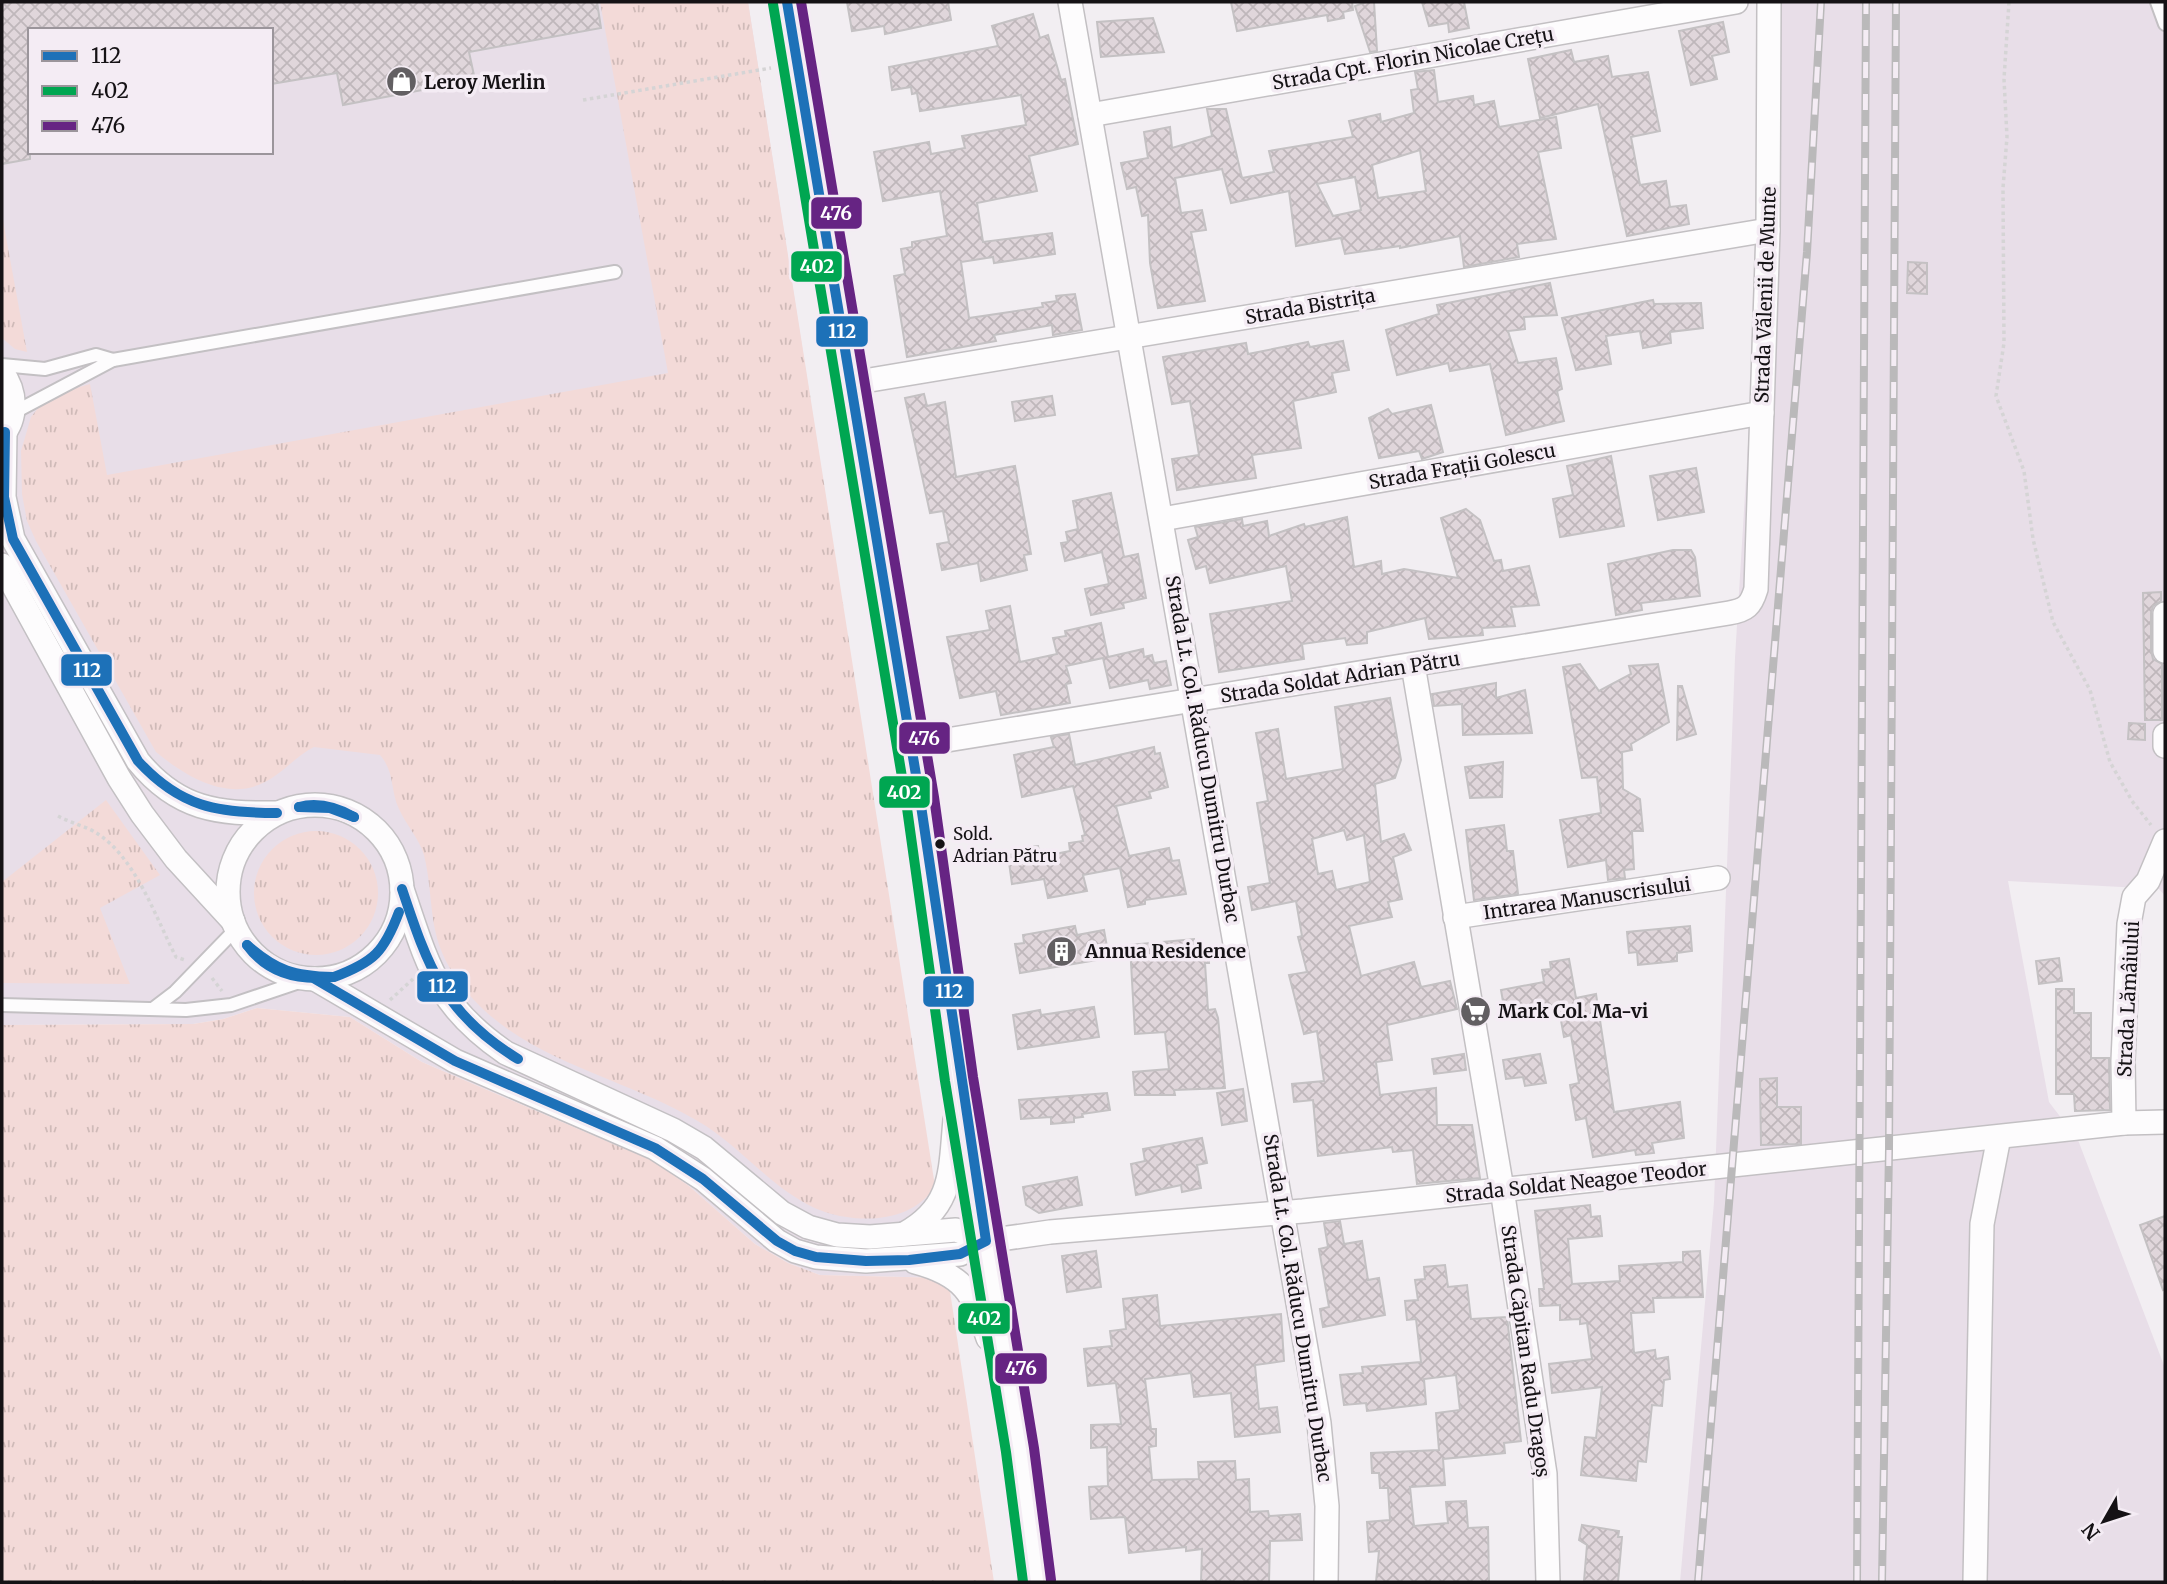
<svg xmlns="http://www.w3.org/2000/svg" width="2167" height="1584" viewBox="0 0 2167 1584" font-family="Merriweather,serif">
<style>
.built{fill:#e8dee8;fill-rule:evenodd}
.grass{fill:url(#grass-tufts)}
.building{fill:url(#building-cross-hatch);stroke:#c4c1c3;stroke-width:2;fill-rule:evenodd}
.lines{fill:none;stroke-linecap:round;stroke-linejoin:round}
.lane-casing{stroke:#c3c0c3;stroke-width:16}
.street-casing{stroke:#c3c0c3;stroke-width:26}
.primary-casing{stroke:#c3c0c3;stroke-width:40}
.path{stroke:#d5d4d5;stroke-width:3.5;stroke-dasharray:3.5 3.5;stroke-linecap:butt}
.lane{stroke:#fdfcfd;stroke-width:12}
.street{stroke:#fdfcfd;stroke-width:23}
.primary{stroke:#fdfcfd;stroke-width:37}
.rail-casing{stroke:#bab9ba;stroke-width:8}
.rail{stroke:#f4ecf4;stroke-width:5;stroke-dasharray:16;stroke-linecap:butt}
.bus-1-casing{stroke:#f4ecf4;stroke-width:16}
.bus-2-casing{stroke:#f4ecf4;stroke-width:16}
.bus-3-casing{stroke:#f4ecf4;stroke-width:16}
.bus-1{stroke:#1d71b8;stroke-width:10}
.bus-2{stroke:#00a651;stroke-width:10}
.bus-3{stroke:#662483;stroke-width:10}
.bus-dot{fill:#151215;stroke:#f4ecf4;stroke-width:2.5}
.labels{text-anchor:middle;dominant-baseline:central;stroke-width:7;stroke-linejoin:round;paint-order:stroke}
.bus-label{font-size:17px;fill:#151215;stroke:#f4ecf4;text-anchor:start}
.street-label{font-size:19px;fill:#151215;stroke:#f4ecf4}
.poi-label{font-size:19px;font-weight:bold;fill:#151215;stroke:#f4ecf4;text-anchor:start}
.line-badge{stroke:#f4ecf4;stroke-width:2.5}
.badge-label{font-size:19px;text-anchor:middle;font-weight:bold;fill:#fff}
</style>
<defs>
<pattern id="grass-tufts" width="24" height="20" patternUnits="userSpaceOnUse" patternTransform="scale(1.75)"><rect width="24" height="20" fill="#f3dad8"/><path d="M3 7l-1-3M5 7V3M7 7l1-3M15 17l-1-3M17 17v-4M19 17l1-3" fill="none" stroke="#cfbab8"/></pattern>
<pattern id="building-cross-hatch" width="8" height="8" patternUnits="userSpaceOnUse" patternTransform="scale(1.75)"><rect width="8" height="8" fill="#e0d6db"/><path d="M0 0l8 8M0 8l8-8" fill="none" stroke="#bfb7bb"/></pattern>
</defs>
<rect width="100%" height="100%" fill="#f2eef2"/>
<g class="built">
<path d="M2 2H748L948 1278 820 1275 788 1263 755 1244 689 1186 653 1161 422 1062 350 1017 257 1008 223 1019 193 1024 2 1025ZM30 30H271V152H30Z"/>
<polygon points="1775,2 2165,2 2165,896 2159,889 2008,881 2049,1102 2078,1140 2165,1368 2165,1582 1680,1582 1714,1202 1735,658"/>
</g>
<g class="grass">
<path d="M600 2H748L935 1186C913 1222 862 1224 825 1212 779 1196 746 1152 706 1126 624 1074 512 1062 455 976 426 934 435 900 424 855 419 838 406 825 399 809 390 790 395 772 380 755L314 747C296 756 283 773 265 782 227 802 185 776 156 752L36 541 27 521 22 494 21 451 31 417 39 407 66 391 90 384 107 475 668 373Z"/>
<polygon points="2,215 27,352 15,349 2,338"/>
<polygon points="106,800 160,875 100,908 130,984 2,983 2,882"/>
<circle cx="316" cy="893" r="62"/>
<polygon points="257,1008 350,1017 422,1062 653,1161 689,1186 755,1244 788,1263 820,1275 948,1278 994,1582 2,1582 2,1025 193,1024 223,1019"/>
</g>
<g class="building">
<polygon points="2,2 597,2 601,28 469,52 475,80 343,105 337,73 271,84 271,30 30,30 30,159 2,164"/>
<polygon points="847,2 948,2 951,20 885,34 884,26 852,31"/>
<polygon points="1231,2 1352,2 1353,10 1343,12 1344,18 1328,21 1327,15 1237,31"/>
<polygon points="1366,2 1374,2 1377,51 1370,52 1355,6"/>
<polygon points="1422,2 1464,2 1469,28 1449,32 1448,23 1429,26"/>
<polygon points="1033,14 1040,38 1048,35 1061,80 1065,79 1078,144 1029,156 1037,191 977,203 983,242 1052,233 1055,254 994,263 993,257 961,262 969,318 1043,307 1042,303 1057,301 1056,296 1075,294 1082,330 1053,335 1052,325 994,335 996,341 907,357 894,276 905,274 901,249 912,247 912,242 947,236 940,191 883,201 874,152 929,142 931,154 965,148 962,136 1026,125 1021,95 920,111 917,93 912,94 911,87 892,90 889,67 998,46 992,26"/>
<polygon points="1153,18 1164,52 1101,57 1097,22"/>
<polygon points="1723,22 1729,52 1712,56 1717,79 1691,85 1679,31"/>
<polygon points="1571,50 1574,62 1608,56 1612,77 1648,72 1660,131 1631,137 1640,185 1666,181 1670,207 1686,205 1689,224 1627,236 1598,104 1540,118 1528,59"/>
<path d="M1434 70 1438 102 1473 96 1474 105 1494 101 1499 127 1556 117 1561 148 1538 152 1556 239 1517 244 1519 257 1464 267 1460 236 1400 248V246L1345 254 1341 238 1296 246 1289 191 1231 203 1222 169 1175 178 1181 213 1202 210 1206 230 1191 232 1205 301 1158 308 1150 263 1148 215 1142 216 1136 187 1127 189 1121 163 1148 158 1144 132 1170 127 1172 148 1212 136 1207 109H1226L1242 178 1274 172 1269 151 1353 137 1349 121 1380 114 1381 122 1414 113 1411 90 1418 89 1415 72ZM1420 150 1426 191 1378 198 1372 165ZM1355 177 1361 210 1333 216 1317 184Z"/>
<polygon points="1908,262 1927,263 1927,294 1907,293"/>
<polygon points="1550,283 1557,315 1524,317 1525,329 1508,331 1518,363 1556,358 1562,389 1557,391 1564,421 1506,435 1490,364 1450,371 1448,363 1397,375 1386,330 1439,314 1437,305"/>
<polygon points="1653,300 1654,304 1701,303 1703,328 1670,332 1671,343 1643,348 1640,331 1606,336 1611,364 1576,370 1562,318"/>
<polygon points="1343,341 1349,370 1332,373 1336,392 1293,401 1301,448 1252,455 1256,478 1177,490 1172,459 1199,455 1190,401 1172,404 1163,357 1246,343 1248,354 1308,342 1310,347"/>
<polygon points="924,394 927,406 945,402 956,477 1015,466 1031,554 1024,555 1027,570 981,581 978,563 942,570 937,544 949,542 943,511 930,513 905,398"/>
<polygon points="1052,396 1055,415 1015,421 1012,402"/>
<polygon points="1431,405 1443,452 1422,459 1419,451 1379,458 1369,418 1388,409 1392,414"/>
<polygon points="1611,456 1624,526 1560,537 1553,499 1573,495 1567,466"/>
<polygon points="1696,468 1704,512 1658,520 1650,476"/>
<polygon points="1111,493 1124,557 1138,554 1146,598 1123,603 1124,608 1091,615 1085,589 1109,584 1102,552 1065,561 1061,543 1068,542 1066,532 1078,529 1073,501"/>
<polygon points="1466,509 1480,520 1494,561 1501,560 1503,571 1529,566 1539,605 1511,607 1515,626 1482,628 1483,635 1429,639 1425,618 1367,632 1367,643 1347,645 1345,638 1302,644 1304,659 1219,672 1210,614 1292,601 1286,566 1210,583 1206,566 1196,569 1188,540 1198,537 1195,527 1242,519 1243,526 1267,521 1269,536 1304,524 1305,527 1347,517 1354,567 1381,561 1382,574 1404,569 1458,578 1441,518"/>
<polygon points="1673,550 1691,550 1695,557 1700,596 1641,603 1642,610 1616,615 1608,564"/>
<polygon points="2161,592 2161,601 2153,606 2151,613 2151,651 2153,659 2162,664 2162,720 2145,720 2143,593"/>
<polygon points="1010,606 1020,662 1057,654 1053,638 1066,636 1065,631 1101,623 1108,657 1143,649 1144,657 1152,655 1154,663 1166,661 1171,685 1150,689 1148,680 1110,688 1103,658 1066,666 1071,683 1066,684 1070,703 1001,715 996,691 960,698 947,637 990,630 986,611"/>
<polygon points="1580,664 1599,691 1631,674 1629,666 1658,664 1669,722 1631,744 1632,750 1622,752 1623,789 1640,799 1643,831 1632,831 1634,869 1624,870 1625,878 1608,880 1606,860 1568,867 1560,820 1601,813 1597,777 1582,778 1563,667"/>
<polygon points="1496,683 1496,698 1525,690 1532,733 1463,735 1462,704 1434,706 1432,694"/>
<polygon points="1678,686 1682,686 1696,734 1677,740"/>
<path d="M1390 698 1401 760 1395 778 1375 784 1381 842 1404 834 1411 850 1393 857 1402 899 1388 902 1392 917 1349 926 1361 976 1414 962 1421 987 1450 981 1457 1009 1387 1025 1392 1060 1376 1062 1380 1095 1436 1088 1437 1125H1472L1480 1178 1417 1184 1413 1150 1393 1152 1392 1147 1318 1156 1313 1100 1294 1102 1292 1084 1324 1081 1317 1031 1304 1034 1289 975 1307 972 1298 937 1302 936 1296 901 1252 910 1248 887 1270 883 1257 803 1268 801 1256 733 1278 729 1286 779 1343 769 1335 707ZM1344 830 1347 840 1364 835 1370 882 1336 890 1332 871 1318 874 1312 839Z"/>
<polygon points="2129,723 2145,724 2145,740 2128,739"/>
<polygon points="1069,734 1075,765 1154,747 1155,754 1160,753 1168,787 1149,792 1151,798 1116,806 1129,856 1169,848 1172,861 1179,860 1186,894 1145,900 1145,904 1128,907 1120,868 1083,875 1087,891 1048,898 1044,879 1012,884 1008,855 1022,853 1021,848 1038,846 1040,857 1070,851 1069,843 1083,841 1082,836 1085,835 1073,786 1022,797 1014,755 1054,747 1051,737"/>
<polygon points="1503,762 1502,797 1470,798 1465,767"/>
<polygon points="1504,825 1507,851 1513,851 1518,894 1474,900 1466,830"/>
<polygon points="1075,926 1077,935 1104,930 1109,958 1020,973 1015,944 1024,943 1023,935"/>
<polygon points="1690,926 1692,951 1677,953 1677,961 1638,965 1637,952 1629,953 1627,932"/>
<polygon points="1194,939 1194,947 1207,946 1209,963 1205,963 1208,1010 1215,1009 1218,1018 1225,1088 1174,1090 1175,1095 1135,1095 1133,1072 1169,1069 1165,1032 1135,1034 1130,945"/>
<polygon points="2059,958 2062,981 2039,984 2036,961"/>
<polygon points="1569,959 1576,998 1596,994 1614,1112 1680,1102 1684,1138 1652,1143 1654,1153 1636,1155 1635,1150 1593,1157 1586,1118 1576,1120 1570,1085 1579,1083 1571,1035 1564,1037 1558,1004 1505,1013 1501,990 1544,982 1542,970 1551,969 1550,962"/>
<polygon points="2056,989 2074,989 2074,1013 2091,1013 2091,1058 2109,1058 2110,1110 2075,1111 2074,1094 2056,1094"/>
<polygon points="1094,1007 1099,1037 1018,1049 1013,1015 1040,1010 1041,1015"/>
<polygon points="1464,1054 1466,1070 1434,1074 1432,1059"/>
<polygon points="1540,1054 1546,1083 1525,1086 1523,1077 1506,1079 1503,1060"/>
<polygon points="1777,1078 1777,1107 1801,1107 1801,1144 1761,1145 1760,1079"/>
<polygon points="1243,1089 1247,1121 1222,1125 1217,1093"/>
<polygon points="1107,1093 1110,1110 1082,1114 1083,1117 1074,1118 1074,1122 1051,1124 1051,1117 1021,1119 1019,1100"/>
<polygon points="1202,1138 1207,1163 1197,1165 1201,1188 1182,1192 1181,1185 1136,1195 1131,1164 1145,1161 1143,1149"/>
<polygon points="1077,1177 1082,1205 1039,1213 1026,1205 1023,1187"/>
<polygon points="1590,1205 1591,1217 1600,1216 1602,1236 1568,1239 1572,1284 1620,1281 1619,1266 1683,1262 1683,1252 1700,1251 1703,1297 1653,1298 1654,1312 1631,1313 1634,1353 1655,1350 1656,1359 1668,1357 1670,1379 1664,1380 1662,1406 1652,1405 1646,1462 1638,1461 1636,1481 1581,1475 1585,1437 1596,1438 1602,1387 1552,1393 1549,1364 1592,1359 1587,1323 1580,1324 1580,1319 1560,1320 1560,1305 1540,1306 1539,1289 1544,1289 1535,1211"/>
<polygon points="2165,1216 2165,1289 2163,1290 2140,1225"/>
<polygon points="1340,1221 1344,1244 1362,1241 1368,1280 1379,1278 1385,1315 1323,1327 1320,1309 1329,1307 1319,1249 1328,1247 1324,1223"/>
<polygon points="1096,1251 1101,1287 1067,1292 1062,1256"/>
<polygon points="1445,1265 1448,1287 1467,1285 1471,1319 1507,1317 1521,1441 1504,1443 1505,1453 1443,1459 1445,1485 1410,1487 1414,1526 1448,1523 1446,1502 1466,1501 1468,1528 1488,1527 1489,1582 1376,1582 1379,1551 1369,1552 1367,1522 1390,1520 1388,1488 1380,1488 1379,1473 1372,1473 1371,1453 1439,1450 1436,1413 1460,1410 1456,1375 1424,1379 1426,1404 1367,1411 1366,1403 1344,1405 1340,1375 1363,1373 1362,1367 1421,1362 1416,1319 1407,1320 1405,1301 1418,1300 1415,1280 1425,1279 1424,1267"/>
<polygon points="1157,1295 1160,1326 1281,1314 1284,1361 1255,1365 1259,1409 1277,1407 1280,1432 1235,1437 1231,1393 1194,1397 1191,1373 1145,1379 1151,1429 1156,1429 1156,1446 1149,1447 1152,1480 1199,1479 1198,1462 1235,1461 1236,1480 1249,1479 1250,1512 1268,1511 1269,1516 1300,1514 1302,1540 1270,1541 1269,1582 1201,1582 1202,1549 1186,1551 1186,1547 1129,1553 1125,1517 1091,1519 1089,1487 1108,1486 1107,1447 1091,1448 1091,1425 1121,1424 1116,1383 1088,1386 1084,1349 1112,1346 1110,1331 1126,1329 1123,1299"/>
<polygon points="1582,1525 1619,1531 1618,1537 1622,1537 1618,1582 1584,1581 1587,1545 1579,1540"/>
</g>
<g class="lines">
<defs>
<g id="lane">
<polyline points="2157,2 2165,24"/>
<polyline points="2,365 45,369 96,355 113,360"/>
<polyline points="13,413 113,360 615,272"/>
<polyline points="2,1005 186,1010 231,1005 308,979"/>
<polyline points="154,1008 175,992 236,929"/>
</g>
<g id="street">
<polyline points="1070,2 1319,1423 1327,1506 1326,1582"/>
<polyline points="1090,115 1736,2"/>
<path d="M2 372C16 391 18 417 2 436"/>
<polyline points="852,383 1768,230"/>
<path d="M5 432 4 497 13 539 138 761C178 810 218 814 277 813"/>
<polyline points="1162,519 1762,413"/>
<polyline points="2,565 119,778 142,814 176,859 233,921"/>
<polyline points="2165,614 2165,651"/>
<polyline points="1413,665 1502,1189 1545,1474 1548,1582"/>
<polyline points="2165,735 2165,746"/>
<path d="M910 746 1729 613C1746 610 1751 606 1756 589L1768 230 1769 2"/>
<circle cx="315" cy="892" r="87"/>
<path d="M402 889C428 965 436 1005 506 1053L673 1130 704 1148 782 1213 808 1227 837 1235 870 1237 956 1230 986 1241"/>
<polyline points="1455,917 1718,878"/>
<polyline points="315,979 455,1061 655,1148 703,1179 777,1241 795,1251 816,1257 866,1261 960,1254 986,1241 1050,1232 1303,1211 2124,1123 2165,1122"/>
<polyline points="2124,1123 2123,1061 2129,924 2134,897 2148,881 2165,841"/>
<path d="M904 1234C954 1207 950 1170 955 1120"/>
<path d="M915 1262C964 1275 973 1293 988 1338"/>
<polyline points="1975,1582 1982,1224 1999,1137"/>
</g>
<polyline id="primary" points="787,2 920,799 959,1079 1020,1450 1037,1582"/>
</defs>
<use href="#lane" class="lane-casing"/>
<use href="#street" class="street-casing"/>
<use href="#primary" class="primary-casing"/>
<g class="path">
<polyline points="2009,2 2004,79 2007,137 2003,188 2004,343 1996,396 2024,471 2033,539 2053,622 2090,690 2110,762 2132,801 2151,825"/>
<polyline points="583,100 771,68"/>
<path d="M58 816C71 823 88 827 98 834 136 859 155 916 176 957L185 960"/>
<polyline points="212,978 222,991"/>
<polyline points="390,1000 413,979"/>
</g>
<use href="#lane" class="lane"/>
<use href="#street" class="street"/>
<use href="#primary" class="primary"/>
<defs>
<g id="rail">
<polyline points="1698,1582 1807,252 1821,2"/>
<polyline points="1857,1582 1866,2"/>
<polyline points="1882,1582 1889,1149 1896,2"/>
</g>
</defs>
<use href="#rail" class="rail-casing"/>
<use href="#rail" class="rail"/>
<defs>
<g id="bus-1">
<path d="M5 432 4 497 13 539 138 761C180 807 217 813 277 813"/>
<polyline points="299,807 330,808 354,817"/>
<path d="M299 807C318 802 338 808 354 817"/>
<path d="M402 889C428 967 444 1014 518 1059"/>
<path d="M247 945C277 971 294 976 333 977"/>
<path d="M247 945C268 974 299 981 333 977"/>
<path d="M334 977C374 962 384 952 399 912"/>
<polyline points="315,979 455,1061 655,1148 703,1179 777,1241 795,1251 816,1257 866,1261 909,1260 960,1254 986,1241 920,799 787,2"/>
</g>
<polyline id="bus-2" points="773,4 906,801 945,1081 1006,1452 1023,1582"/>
<polyline id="bus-3" points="801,2 934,797 973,1077 1034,1448 1051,1580"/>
</defs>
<use href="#bus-1" class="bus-1-casing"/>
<use href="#bus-2" class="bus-2-casing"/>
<use href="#bus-3" class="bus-3-casing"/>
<use href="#bus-1" class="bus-1"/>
<use href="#bus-2" class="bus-2"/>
<use href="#bus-3" class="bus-3"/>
</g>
<defs>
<symbol id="shop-disc" viewBox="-11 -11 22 22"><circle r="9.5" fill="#625f62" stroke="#f4ecf4"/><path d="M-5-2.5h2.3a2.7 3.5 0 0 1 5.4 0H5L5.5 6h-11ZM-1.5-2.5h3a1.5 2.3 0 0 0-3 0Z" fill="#fff"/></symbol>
<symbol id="building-disc" viewBox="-11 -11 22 22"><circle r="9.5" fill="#625f62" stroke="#f4ecf4"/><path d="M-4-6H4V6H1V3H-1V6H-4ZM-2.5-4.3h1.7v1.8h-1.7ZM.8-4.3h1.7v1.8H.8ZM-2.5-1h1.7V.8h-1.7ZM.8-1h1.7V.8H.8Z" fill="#fff"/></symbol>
<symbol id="supermarket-disc" viewBox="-11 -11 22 22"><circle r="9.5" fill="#625f62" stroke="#f4ecf4"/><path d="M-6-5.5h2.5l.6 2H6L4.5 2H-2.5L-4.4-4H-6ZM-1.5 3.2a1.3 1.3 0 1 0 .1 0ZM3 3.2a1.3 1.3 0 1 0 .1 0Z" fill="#fff"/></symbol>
</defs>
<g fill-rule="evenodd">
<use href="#shop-disc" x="384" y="64" width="35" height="35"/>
<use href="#building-disc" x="1044" y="934" width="35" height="35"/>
<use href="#supermarket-disc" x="1458" y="994" width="35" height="35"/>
</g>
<circle class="bus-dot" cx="940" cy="844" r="6"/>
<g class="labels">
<g class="bus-label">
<text x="953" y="834">Sold.<tspan x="953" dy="22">Adrian Pătru</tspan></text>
</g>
<g class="street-label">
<text transform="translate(1413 58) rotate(-10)">Strada Cpt. Florin Nicolae Crețu</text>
<text transform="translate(1765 295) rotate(-88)">Strada Vălenii de Munte</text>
<text transform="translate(1310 306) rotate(-10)">Strada Bistrița</text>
<text transform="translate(1462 466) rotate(-10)">Strada Frații Golescu</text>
<text transform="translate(1340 677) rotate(-9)">Strada Soldat Adrian Pătru</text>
<text transform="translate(1203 749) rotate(80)">Strada Lt. Col. Răducu Dumitru Durbac</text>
<text transform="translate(1587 898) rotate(-8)">Intrarea Manuscrisului</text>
<text transform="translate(2128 999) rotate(-87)">Strada Lămâiului</text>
<text transform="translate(1576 1182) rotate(-6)">Strada Soldat Neagoe Teodor</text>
<text transform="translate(1298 1308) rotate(81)">Strada Lt. Col. Răducu Dumitru Durbac</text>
<text transform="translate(1526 1351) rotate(82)">Strada Căpitan Radu Dragoș</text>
</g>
<g class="poi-label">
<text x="424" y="82">Leroy Merlin</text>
<text x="1085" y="951">Annua Residence</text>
<text x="1498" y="1011">Mark Col. Ma-vi</text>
</g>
</g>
<g class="line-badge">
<rect x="810" y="196" width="53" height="34" rx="7" fill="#662483"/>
<rect x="790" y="250" width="53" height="33" rx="7" fill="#00a651"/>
<rect x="815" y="315" width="54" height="33" rx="7" fill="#1d71b8"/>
<rect x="60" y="653" width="53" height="34" rx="7" fill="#1d71b8"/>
<rect x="898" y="721" width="53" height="34" rx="7" fill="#662483"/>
<rect x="878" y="775" width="53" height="34" rx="7" fill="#00a651"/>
<rect x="416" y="970" width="53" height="33" rx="7" fill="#1d71b8"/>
<rect x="922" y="975" width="53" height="33" rx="7" fill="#1d71b8"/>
<rect x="957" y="1302" width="54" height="33" rx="7" fill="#00a651"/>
<rect x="994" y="1352" width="54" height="33" rx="7" fill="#662483"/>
</g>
<g class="badge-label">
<text x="836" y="220">476</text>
<text x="817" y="273">402</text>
<text x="842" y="338">112</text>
<text x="87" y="677">112</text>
<text x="924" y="745">476</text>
<text x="904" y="799">402</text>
<text x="442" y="993">112</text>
<text x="949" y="998">112</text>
<text x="984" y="1325">402</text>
<text x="1021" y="1375">476</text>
</g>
<rect width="2167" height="1584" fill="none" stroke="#151215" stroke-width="7"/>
<rect x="28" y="28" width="245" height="126" fill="#f4ecf4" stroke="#9b959b" stroke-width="2"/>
<rect x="42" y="51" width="35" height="10" fill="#1d71b8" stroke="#9b959b" stroke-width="2"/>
<text x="91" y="63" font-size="21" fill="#151215">112</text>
<rect x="42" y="86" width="35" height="10" fill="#00a651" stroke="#9b959b" stroke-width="2"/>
<text x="91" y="98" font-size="21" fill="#151215">402</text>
<rect x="42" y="121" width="35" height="10" fill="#662483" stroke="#9b959b" stroke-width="2"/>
<text x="91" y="133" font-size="21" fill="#151215">476</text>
<g transform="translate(2104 1521) rotate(231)" stroke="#f4ecf4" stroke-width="5" paint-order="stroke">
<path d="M0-5L12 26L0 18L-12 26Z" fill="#151215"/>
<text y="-10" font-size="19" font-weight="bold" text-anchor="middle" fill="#151215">N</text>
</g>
</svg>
